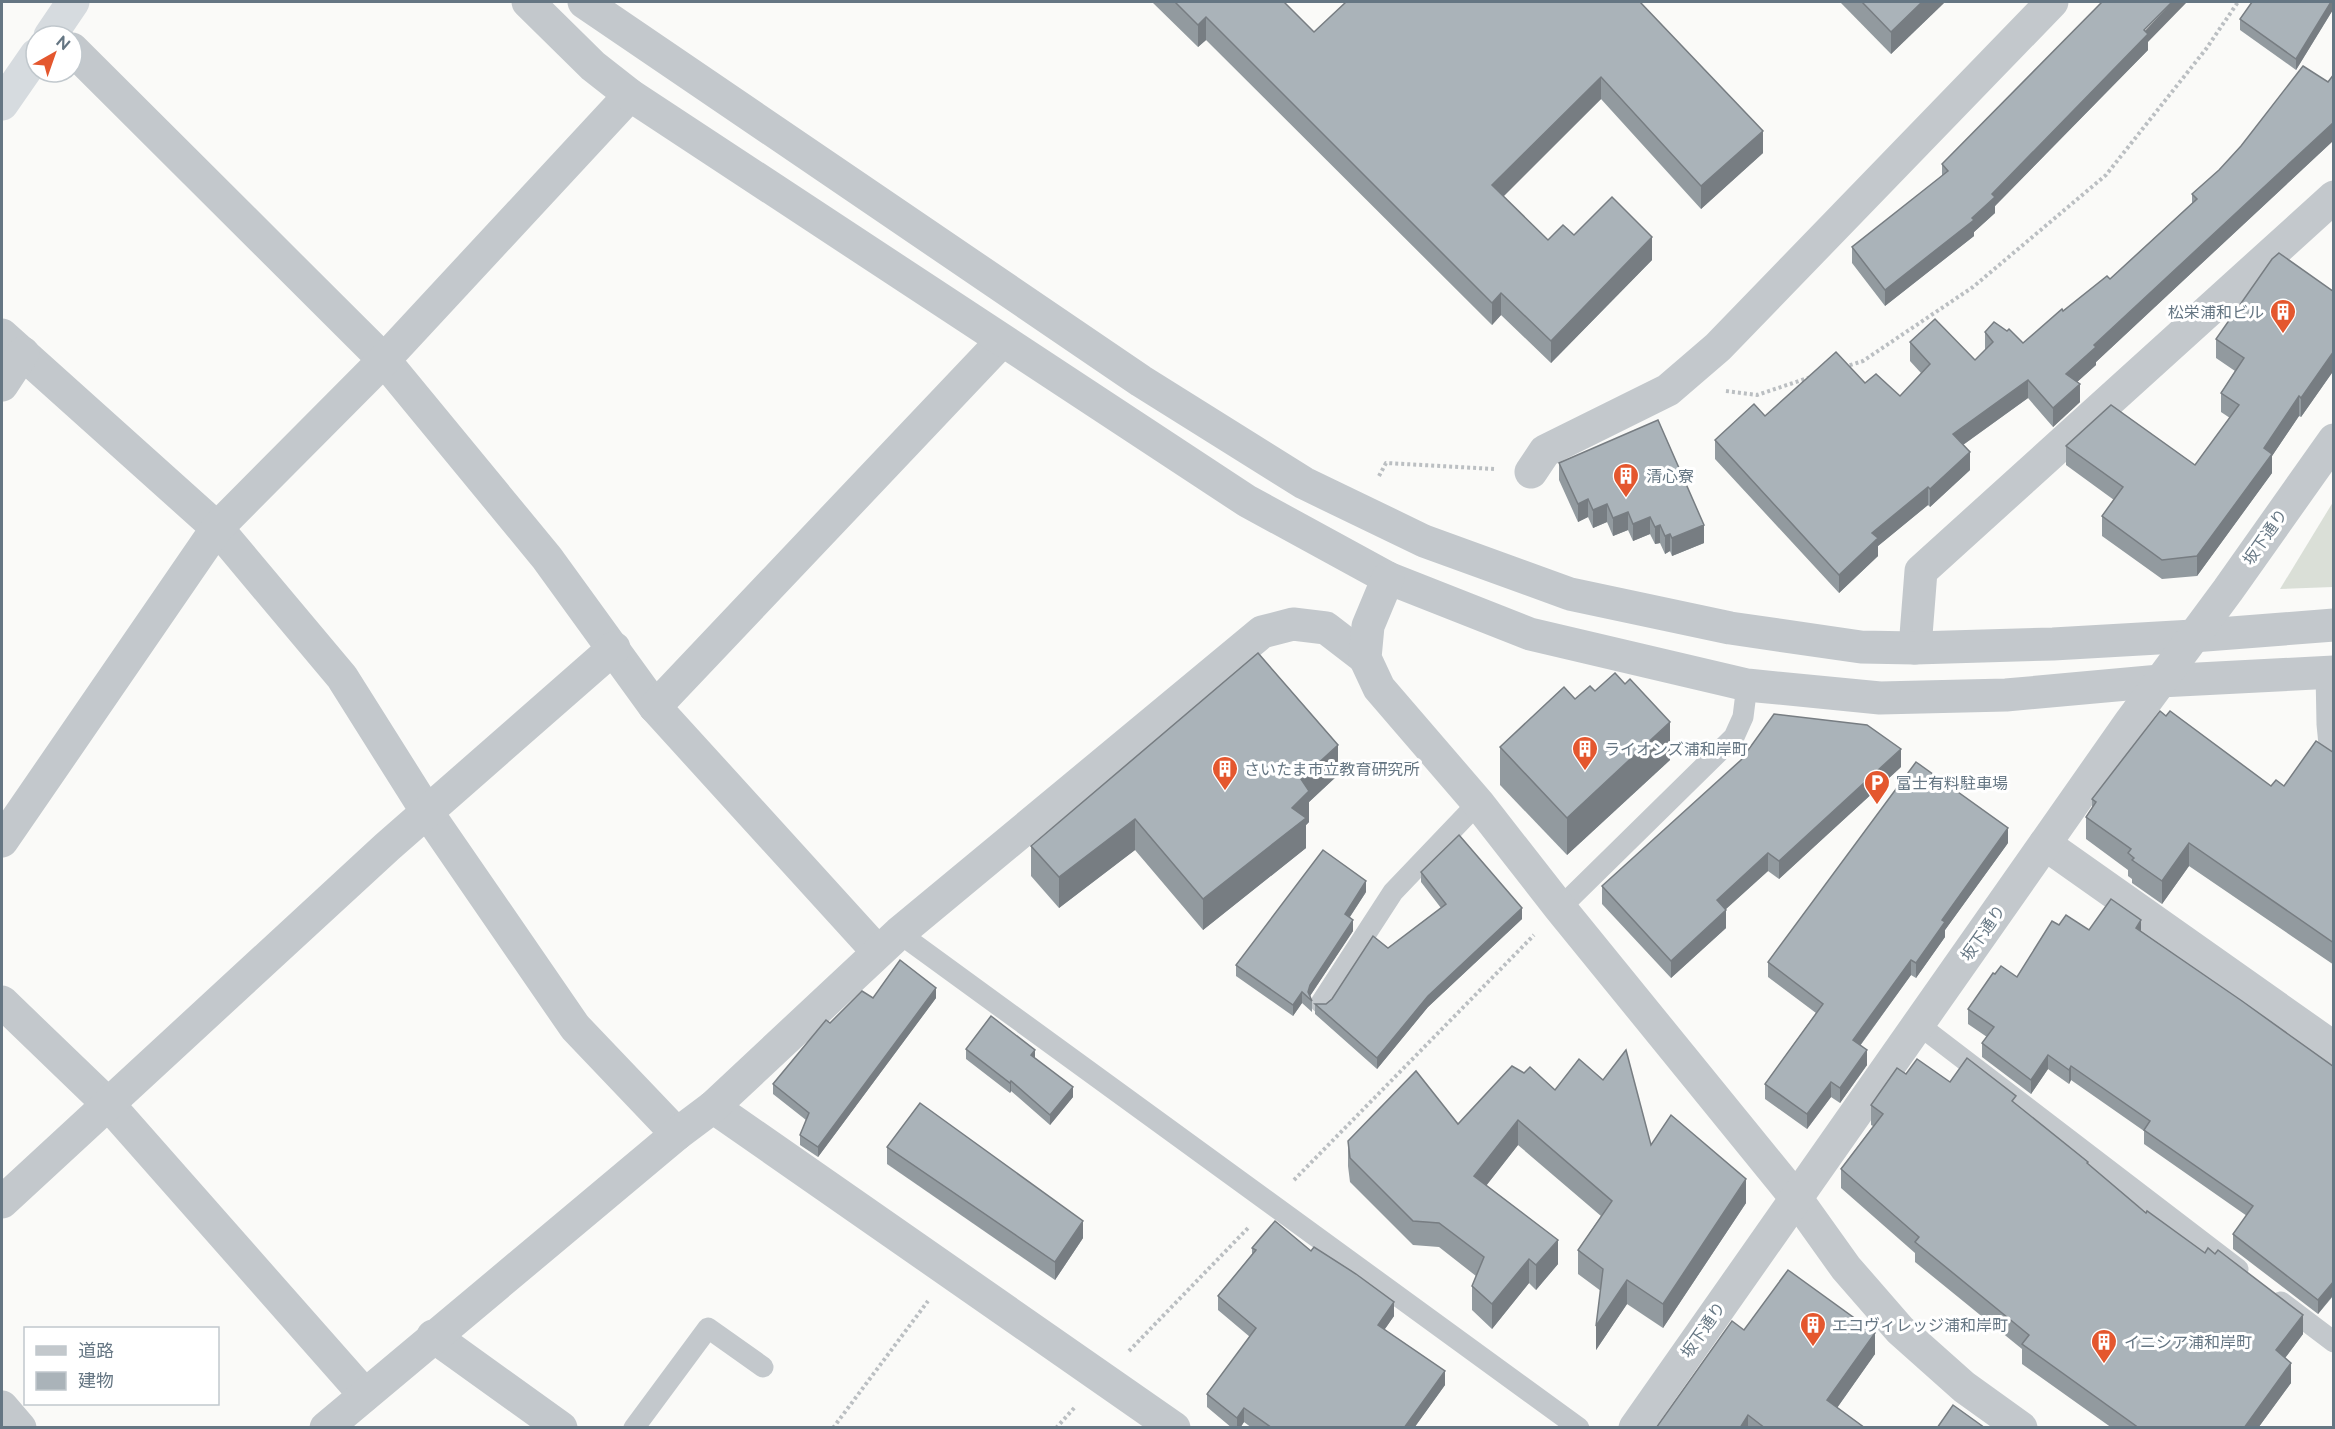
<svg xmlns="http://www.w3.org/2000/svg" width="2335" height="1429" viewBox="0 0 2335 1429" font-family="Raleway,'Noto Sans JP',sans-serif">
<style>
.green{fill:#dadfd7}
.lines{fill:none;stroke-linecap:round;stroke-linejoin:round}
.path{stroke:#bbbfc2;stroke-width:4;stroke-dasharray:3 3;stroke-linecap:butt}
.service{stroke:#c3c8cc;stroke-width:21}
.minor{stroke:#c3c8cc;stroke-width:33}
.tertiary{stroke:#c3c8cc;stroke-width:33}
.trunk{stroke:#d6dbdf;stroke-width:33}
.wall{fill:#929a9f}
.shaded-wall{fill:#777d82}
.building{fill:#aab3b9;stroke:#777d82;stroke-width:1.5}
.labels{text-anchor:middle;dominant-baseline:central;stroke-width:6;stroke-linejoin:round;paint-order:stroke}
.poi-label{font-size:16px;fill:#657683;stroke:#fff;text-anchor:start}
.street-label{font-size:16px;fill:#657683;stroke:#fff}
</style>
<rect width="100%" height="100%" fill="#fafaf8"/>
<polygon class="green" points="2333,502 2333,587 2280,589"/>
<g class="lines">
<g class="path">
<polyline points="1844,367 1863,361 1973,287 2106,175 2206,49 2238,2"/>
<polyline points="1726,391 1757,395 1811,377"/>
<polyline points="1379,476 1386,463 1494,469"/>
<polyline points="1294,1180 1534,935"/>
<polyline points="1129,1351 1249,1227"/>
<polyline points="833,1428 928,1301"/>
<polyline points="1056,1428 1076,1406"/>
</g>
<g class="service">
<polyline points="2326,672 2327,724 2330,755 2334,757"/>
<polyline points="1560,908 1734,737 1743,717 1747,685"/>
<polyline points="899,933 1579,1428"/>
<polyline points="1321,1003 1393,892 1478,803"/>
<polyline points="1919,1025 2238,1269"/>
<polyline points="2281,1302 2334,1342"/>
<polyline points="634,1428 708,1328 763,1367"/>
</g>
<g class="minor">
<polyline points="72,49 384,360 547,558 655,707 878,952"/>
<polyline points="2,335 217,528 342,677 427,812 575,1027 677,1134"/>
<polyline points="2,385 23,353"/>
<polyline points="1531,472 1545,451 1668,390 1718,347 2052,2"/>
<polyline points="1915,648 1921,571 2334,197"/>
<polyline points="655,707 1002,341"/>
<polyline points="2,841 217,528 384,360 630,95"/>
<polyline points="2045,844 2334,1048"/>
<polyline points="2,1002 109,1105 365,1395"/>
<polyline points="713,1107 1174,1428"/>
<polyline points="2,1202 387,847 614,648"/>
<polyline points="433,1336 561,1428"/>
<polyline points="2,1407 20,1428"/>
<polyline points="326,1428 677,1134 713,1107 899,933 1262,632 1293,624 1326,628 1365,658"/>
</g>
<g class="tertiary">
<polyline points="528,2 593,66 630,95 1247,501 1388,578 1530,634 1747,685 1880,698 2006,695 2160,681 2334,672"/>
<polyline points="584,2 1141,381 1304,483 1424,541 1570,594 1730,628 1861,647 1915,648 2053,644 2193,636 2334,625"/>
<polyline points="1388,578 1368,626 1365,658 1379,688 1478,803 1560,908 1796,1198 1846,1268 1900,1330 1964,1387 2021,1428"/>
<polyline points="1635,1428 2131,721 2228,590 2334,440"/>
</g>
<g class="trunk">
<polyline points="50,36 73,2"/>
<polyline points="2,104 36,55"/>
</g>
</g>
<g class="wall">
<polygon points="1152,2 1284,2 1314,32 1640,2 1763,153 1701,209 1601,99 1503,196 1548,240 1574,235 1652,260 1551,363 1501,315 1492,325 1206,40 1198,47"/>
<polygon points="1840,2 1945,2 1891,54"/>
<polygon points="2334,2 2334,8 2296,70 2240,30 2240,19"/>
<polygon points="2148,42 2148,50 1995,206 1995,213 1974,232 1974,236 1885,306 1852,263 1852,247 1942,176 1942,164"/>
<polygon points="2334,74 2334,140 2096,362 2096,365 2077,382 2080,402 2053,427 2028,398 1963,445 1970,470 1930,507 1928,505 1878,546 1878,556 1839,593 1715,459 1715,440 1765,416 1865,383 1900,396 1921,373 1910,361 1910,342 1975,360 1985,350 1985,332 2023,343 2063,311 2110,279 2192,203 2192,194 2328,82"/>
<polygon points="2334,292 2334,370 2301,417 2299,416 2272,456 2272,473 2197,576 2162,579 2102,536 2102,516 2114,500 2066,465 2066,446 2195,465 2230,418 2221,412 2221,393 2235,371 2216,358 2216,339"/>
<polygon points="1559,463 1704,543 1672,556 1670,551 1665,554 1660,543 1655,544 1650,534 1633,541 1628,530 1613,536 1607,522 1593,528 1588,517 1578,522 1559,480"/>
<polygon points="1258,653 1338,775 1309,802 1309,822 1306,825 1306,848 1203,930 1135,850 1059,908 1031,876 1031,846"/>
<polygon points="1575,699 1670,760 1567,855 1500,785 1500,747"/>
<polygon points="2166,716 2271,786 2284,786 2334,753 2334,965 2189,866 2162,904 2132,883 2132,879 2128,876 2128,870 2086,839 2086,817 2092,808 2092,799"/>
<polygon points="1901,767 1779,879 1768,871 1725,910 1726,928 1671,978 1602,904 1602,886"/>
<polygon points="2008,843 1945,930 1945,937 1916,978 1911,975 1860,1046 1867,1065 1840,1103 1831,1097 1807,1129 1765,1099 1765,1084 1816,1013 1768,977 1768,962"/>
<polygon points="1421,872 1522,919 1428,1007 1377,1069 1315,1014 1315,1004 1326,1004 1388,948 1441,908 1421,882"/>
<polygon points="1366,892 1350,917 1353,931 1310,996 1312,1001 1312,1012 1302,1003 1293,1016 1236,976 1236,965"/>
<polygon points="2059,925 2089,930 2141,931 2334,1067 2334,1295 2318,1314 2233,1249 2233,1234 2247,1216 2144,1144 2144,1131 2071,1080 2069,1084 2048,1069 2031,1094 1982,1057 1982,1043 1987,1037 1968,1024 1968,1009 1995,974 2017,977"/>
<polygon points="873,998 936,998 818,1157 800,1145 800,1135 806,1120 773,1094 773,1084 830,1023"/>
<polygon points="966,1049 1035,1058 1073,1097 1050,1125 1011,1091 1010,1093 966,1059"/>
<polygon points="1524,1073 1651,1145 1746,1203 1663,1328 1627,1304 1596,1350 1601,1291 1578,1274 1578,1250 1601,1216 1518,1145 1486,1186 1558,1264 1536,1290 1529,1283 1492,1329 1472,1310 1472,1286 1476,1276 1439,1247 1413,1245 1350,1182 1348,1166 1348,1141 1458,1124"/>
<polygon points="1906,1074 2016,1104 2146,1213 2303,1334 2285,1358 2291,1383 2258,1428 2112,1428 2022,1364 2022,1349 1915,1262 1915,1253 1841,1188 1841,1169 1873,1126 1871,1125 1871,1105"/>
<polygon points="887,1147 1083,1238 1055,1280 887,1164"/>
<polygon points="1252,1248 1311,1251 1394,1316 1384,1330 1445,1385 1414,1428 1252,1428 1244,1422 1240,1428 1232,1428 1207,1407 1207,1394 1250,1337 1218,1310 1218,1296 1252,1254"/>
<polygon points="1744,1330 1875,1354 1837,1408 1865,1428 1656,1428"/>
</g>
<g class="shaded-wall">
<polygon points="1922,2 1945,2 1891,54 1891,32"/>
<polygon points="2172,2 2187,2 2148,42 2148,50 1995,206 1995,213 1974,232 1974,236 1885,306 1885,290 1972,218 1992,194"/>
<polygon points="2331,2 2334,2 2334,8 2296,70 2296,59"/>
<polygon points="1206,17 1206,40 1198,47 1198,25"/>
<polygon points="1601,77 1601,99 1492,208 1492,185"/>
<polygon points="2334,122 2334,140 2096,362 2096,365 2066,392 2066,374 2094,345"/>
<polygon points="1763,131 1763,153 1701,209 1701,186"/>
<polygon points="1652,237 1652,260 1551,363 1551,341"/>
<polygon points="1501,293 1501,315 1492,325 1492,303"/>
<polygon points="2334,351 2334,370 2301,417 2301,398"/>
<polygon points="2028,380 2028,398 1953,452 1953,434"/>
<polygon points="2080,384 2080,402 2053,427 2053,408"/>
<polygon points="2299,396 2299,416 2272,456 2272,473 2197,576 2197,556 2264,448"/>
<polygon points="1970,452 1970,470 1930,507 1930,489"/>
<polygon points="1928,487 1928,505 1878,546 1878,556 1839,593 1839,575 1872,533"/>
<polygon points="1588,499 1588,517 1578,522 1578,504"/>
<polygon points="1607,504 1607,522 1593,528 1593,510"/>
<polygon points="1628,512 1628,530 1613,536 1613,518"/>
<polygon points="1650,517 1650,534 1633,541 1633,524"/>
<polygon points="1660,525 1660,543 1655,544 1655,527"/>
<polygon points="1704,525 1704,543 1672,556 1672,538"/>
<polygon points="1670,534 1670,551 1665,554 1665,536"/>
<polygon points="1670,722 1670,760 1567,855 1567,818"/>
<polygon points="1338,745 1338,775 1309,802 1309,822 1306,825 1306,848 1203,930 1203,899 1301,779"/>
<polygon points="1901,749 1901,767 1779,879 1779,861"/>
<polygon points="1135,819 1135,850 1059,908 1059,877"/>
<polygon points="2008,828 2008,843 1945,930 1945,937 1916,978 1916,963 1942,920"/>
<polygon points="2189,843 2189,866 2162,904 2162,881"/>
<polygon points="1768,853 1768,871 1717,917 1717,900"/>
<polygon points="1366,881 1366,892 1345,924 1345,914"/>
<polygon points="1522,908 1522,919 1428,1007 1377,1069 1377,1058 1428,996"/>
<polygon points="1726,910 1726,928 1671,978 1671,961"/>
<polygon points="1353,920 1353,931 1310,996 1308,992 1310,985"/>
<polygon points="2141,920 2141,935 2136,928"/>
<polygon points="1911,960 1911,975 1853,1055 1853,1040"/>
<polygon points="936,988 936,998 818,1157 818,1147"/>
<polygon points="1302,992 1302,1003 1293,1016 1293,1005"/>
<polygon points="1035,1050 1035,1059 1031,1055"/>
<polygon points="1867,1050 1867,1065 1840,1103 1840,1088"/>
<polygon points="2048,1055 2048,1069 2031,1094 2031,1080"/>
<polygon points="2071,1066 2071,1080 2069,1084 2069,1070"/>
<polygon points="1011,1081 1011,1091 1010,1093 1010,1083"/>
<polygon points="1831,1082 1831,1097 1807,1129 1807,1114"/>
<polygon points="1073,1087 1073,1097 1050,1125 1050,1115"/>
<polygon points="1518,1120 1518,1145 1474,1201 1474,1176"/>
<polygon points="1746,1179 1746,1203 1663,1328 1663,1304"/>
<polygon points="1083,1221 1083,1238 1055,1280 1055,1262"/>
<polygon points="1558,1240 1558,1264 1536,1290 1536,1265"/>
<polygon points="1529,1259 1529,1283 1492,1329 1492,1304"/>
<polygon points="1627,1280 1627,1304 1596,1350 1596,1326"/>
<polygon points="2333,1280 2333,1295 2318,1314 2318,1300"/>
<polygon points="1394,1302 1394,1316 1378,1339 1378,1325"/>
<polygon points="2303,1315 2303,1334 2276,1370 2276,1350"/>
<polygon points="1875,1333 1875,1354 1827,1422 1827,1400"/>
<polygon points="2291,1363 2291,1383 2258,1428 2244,1428"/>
<polygon points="1445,1371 1445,1385 1414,1428 1404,1428"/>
<polygon points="1244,1408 1244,1422 1240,1428 1237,1428 1237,1418"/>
<polygon points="1748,1415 1748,1428 1740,1428"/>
</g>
<g class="building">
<polygon points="1175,2 1284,2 1314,32 1346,2 1640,2 1763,131 1701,186 1601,77 1492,185 1548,240 1563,225 1574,235 1612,197 1652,237 1551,341 1501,293 1492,303 1206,17 1198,25"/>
<polygon points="1862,2 1922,2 1891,32"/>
<polygon points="2102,2 2172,2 2144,30 2148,34 1992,194 1995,197 1972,218 1974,220 1885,290 1852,247 1948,171 1942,164"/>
<polygon points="2252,2 2331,2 2296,59 2240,19"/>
<polygon points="2303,66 2328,82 2334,74 2334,122 2094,345 2096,347 2066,374 2080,384 2053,408 2028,380 1953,434 1970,452 1930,489 1928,487 1872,533 1878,538 1839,575 1715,440 1754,404 1765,416 1836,352 1865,383 1876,374 1900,396 1930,364 1910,342 1935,319 1975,360 1993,342 1985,332 1994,322 2007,331 2009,329 2023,343 2062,309 2063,311 2107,276 2110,279 2197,199 2192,194 2219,170 2241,146"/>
<polygon points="2279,253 2334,292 2334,351 2301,398 2299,396 2264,448 2272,454 2197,556 2162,560 2102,516 2123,487 2066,446 2111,405 2195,465 2239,405 2221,393 2244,358 2216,339 2272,259"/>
<polygon points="1658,420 1704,525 1672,538 1670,534 1665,536 1660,525 1655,527 1650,517 1633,524 1628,512 1613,518 1607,504 1593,510 1588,499 1578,504 1559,463"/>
<polygon points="1258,653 1338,745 1301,779 1309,791 1292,808 1306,818 1203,899 1135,819 1059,877 1031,846"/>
<polygon points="1615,673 1625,684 1630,679 1670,722 1567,818 1500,747 1564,687 1575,699 1590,686 1595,691"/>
<polygon points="2160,711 2166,716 2170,711 2271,786 2276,780 2284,786 2316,741 2334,753 2334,943 2189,843 2162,881 2132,860 2134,858 2128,853 2131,849 2086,817 2096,802 2092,799"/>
<polygon points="1774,714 1867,725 1901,749 1779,861 1768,853 1717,900 1726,910 1671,961 1602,886 1741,760"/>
<polygon points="1916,762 2008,828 1942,920 1945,922 1916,963 1911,960 1853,1040 1867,1050 1840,1088 1831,1082 1807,1114 1765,1084 1823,1004 1768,962"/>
<polygon points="1459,835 1522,908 1428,996 1377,1058 1315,1004 1326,1004 1332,999 1373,936 1388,948 1446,904 1421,872"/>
<polygon points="1323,850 1366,881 1345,914 1353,920 1310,985 1308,992 1312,1001 1302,992 1293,1005 1236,965"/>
<polygon points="2111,899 2141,920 2136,928 2242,1001 2334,1067 2334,1281 2318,1300 2233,1234 2253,1206 2144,1130 2150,1121 2071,1066 2069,1070 2048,1055 2031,1080 1982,1043 1994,1027 1968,1009 1993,973 1995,974 2001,966 2017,977 2052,921 2059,925 2066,915 2089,930"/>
<polygon points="900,960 936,988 818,1147 800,1135 809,1113 773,1084 826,1020 830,1023 862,991 873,998"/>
<polygon points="991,1016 1035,1050 1031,1055 1073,1087 1050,1115 1011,1081 1010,1083 966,1049"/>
<polygon points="1626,1050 1651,1145 1671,1115 1746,1179 1663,1304 1627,1280 1596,1326 1603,1269 1578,1250 1612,1201 1518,1120 1474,1176 1558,1240 1536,1265 1529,1259 1492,1304 1472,1286 1484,1257 1439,1223 1413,1221 1350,1158 1348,1141 1416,1071 1458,1124 1512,1066 1524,1073 1530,1067 1555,1090 1579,1059 1603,1080"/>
<polygon points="1967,1058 2016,1096 2012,1101 2088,1162 2087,1163 2146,1213 2147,1211 2205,1253 2208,1248 2215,1254 2218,1250 2303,1315 2276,1350 2291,1363 2244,1428 2139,1428 2022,1344 2029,1335 1915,1242 1919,1237 1841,1169 1883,1114 1871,1105 1897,1068 1906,1074 1917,1059 1950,1082"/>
<polygon points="920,1103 1083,1221 1055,1262 887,1147"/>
<polygon points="1275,1221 1311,1251 1314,1247 1356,1274 1394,1302 1378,1325 1445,1371 1404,1428 1272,1428 1244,1408 1237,1418 1207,1394 1256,1328 1218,1296 1256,1250 1252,1248"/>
<polygon points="1788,1270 1875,1333 1827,1400 1865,1428 1765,1428 1748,1415 1740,1428 1656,1428 1732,1321 1744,1330"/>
<polygon points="1953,1405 1985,1428 1937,1428"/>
</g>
<defs>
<symbol id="building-pin" viewBox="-11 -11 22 30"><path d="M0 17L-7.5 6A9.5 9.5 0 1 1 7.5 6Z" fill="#e4572e" stroke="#fff"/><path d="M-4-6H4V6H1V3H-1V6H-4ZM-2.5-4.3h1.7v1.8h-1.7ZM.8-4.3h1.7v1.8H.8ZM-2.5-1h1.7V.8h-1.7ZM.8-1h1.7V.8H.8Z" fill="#fff"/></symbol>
<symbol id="parking-pin" viewBox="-11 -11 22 30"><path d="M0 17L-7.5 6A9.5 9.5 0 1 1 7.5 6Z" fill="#e4572e" stroke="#fff"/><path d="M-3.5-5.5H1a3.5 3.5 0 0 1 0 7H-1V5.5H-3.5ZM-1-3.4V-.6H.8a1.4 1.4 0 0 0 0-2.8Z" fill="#fff"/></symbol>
</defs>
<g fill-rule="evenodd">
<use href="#building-pin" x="2268" y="297" width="30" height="40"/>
<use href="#building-pin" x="1611" y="461" width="30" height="40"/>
<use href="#building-pin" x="1570" y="734" width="30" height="40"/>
<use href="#building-pin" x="1210" y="754" width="30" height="40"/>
<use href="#parking-pin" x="1862" y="768" width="30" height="40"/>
<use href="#building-pin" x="1798" y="1310" width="30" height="40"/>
<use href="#building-pin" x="2089" y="1327" width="30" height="40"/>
</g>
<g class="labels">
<g class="poi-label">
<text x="2264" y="312" text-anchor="end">松栄浦和ビル</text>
<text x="1646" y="476">清心寮</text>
<text x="1604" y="749">ライオンズ浦和岸町</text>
<text x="1244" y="769">さいたま市立教育研究所</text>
<text x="1896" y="783">富士有料駐車場</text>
<text x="1832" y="1325">エコヴィレッジ浦和岸町</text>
<text x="2124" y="1342">イニシア浦和岸町</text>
</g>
<g class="street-label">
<text transform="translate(2265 537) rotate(-55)">坂下通り</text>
<text transform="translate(1983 933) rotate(-55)">坂下通り</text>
<text transform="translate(1703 1330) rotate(-55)">坂下通り</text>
</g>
</g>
<rect width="2335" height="1429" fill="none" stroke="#657683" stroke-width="6"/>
<rect x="24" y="1327" width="195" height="78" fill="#ffffff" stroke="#c1c8cd" stroke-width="1.5"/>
<rect x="36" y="1346" width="30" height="9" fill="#c3c8cc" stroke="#c1c8cd" stroke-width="1.5"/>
<text x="78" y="1357" font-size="18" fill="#657683">道路</text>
<rect x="36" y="1372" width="30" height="18" fill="#aab3b9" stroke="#c1c8cd" stroke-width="1.5"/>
<text x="78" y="1387" font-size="18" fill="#657683">建物</text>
<g transform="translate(54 54) rotate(40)"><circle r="28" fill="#ffffff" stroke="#c1c8cd" stroke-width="1.5"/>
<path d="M0-4.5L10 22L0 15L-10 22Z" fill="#e4572e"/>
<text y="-9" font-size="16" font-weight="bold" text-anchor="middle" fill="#657683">N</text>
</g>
</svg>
